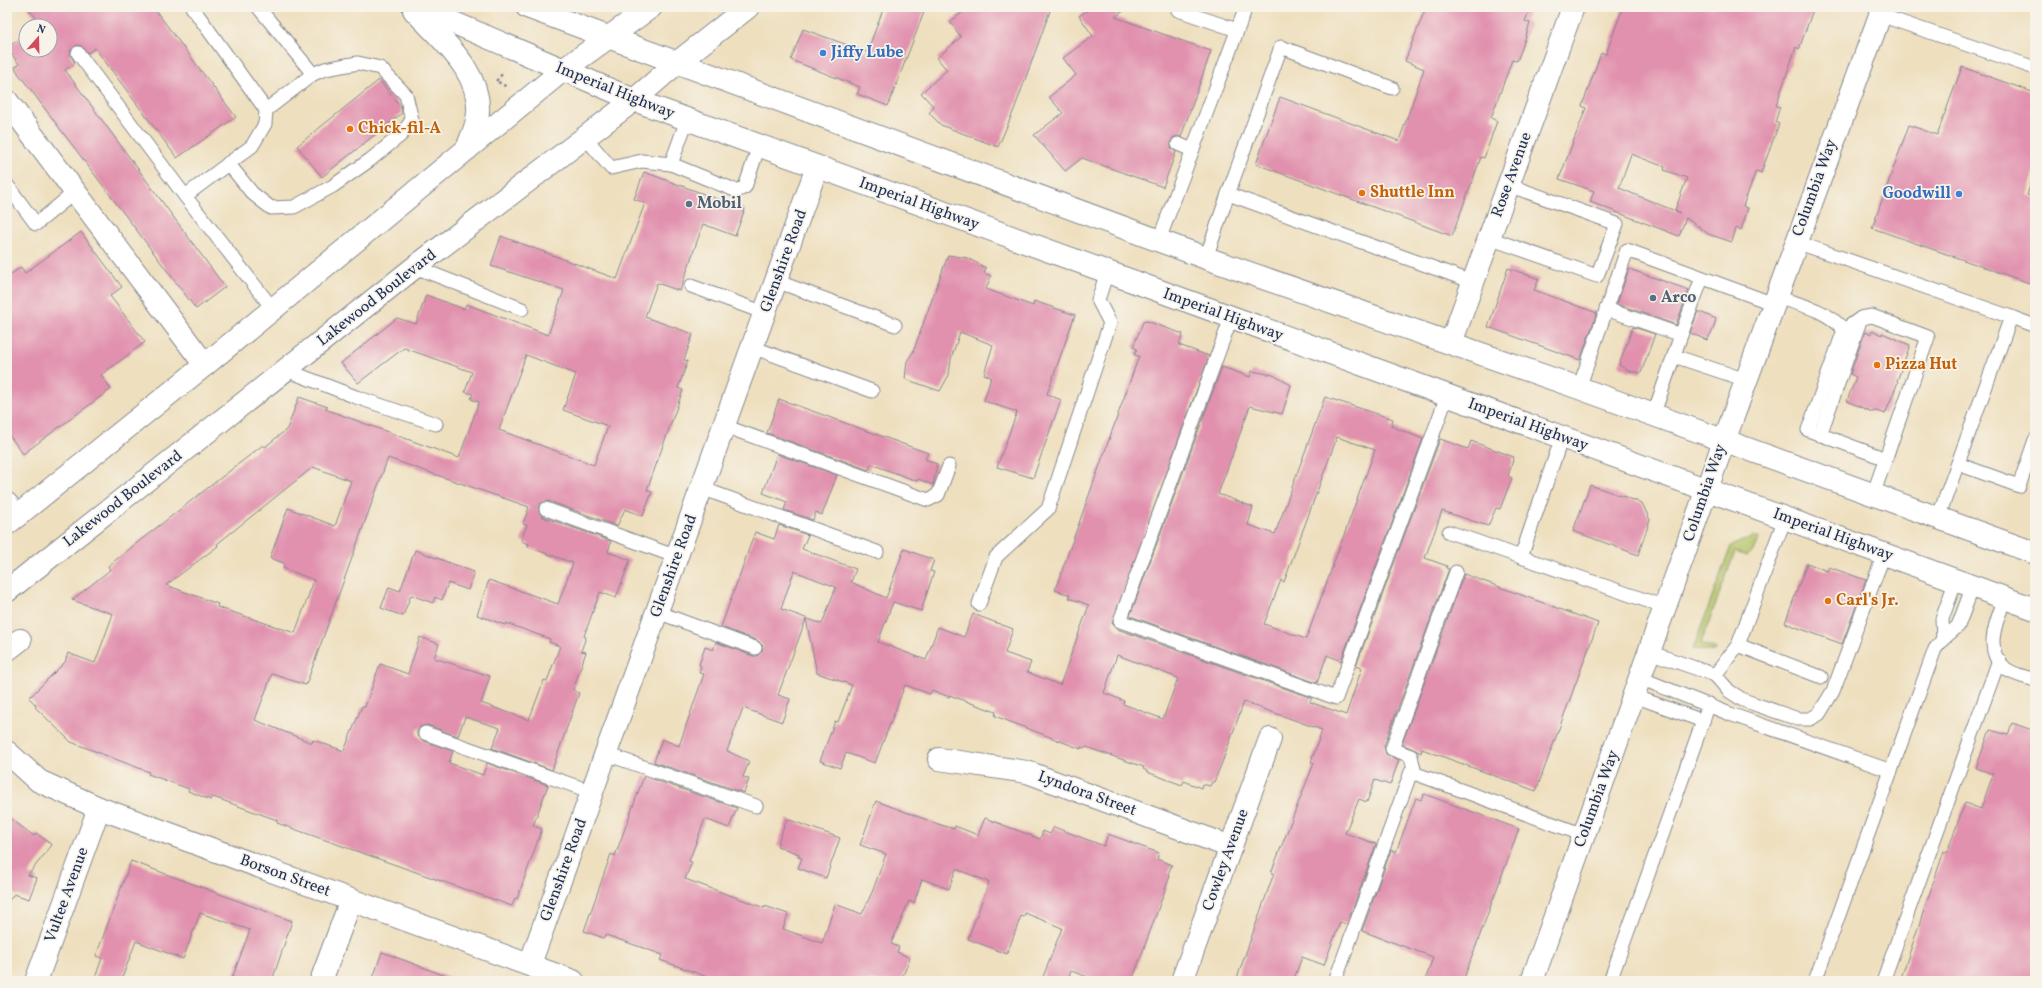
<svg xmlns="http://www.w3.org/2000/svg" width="2042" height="988" viewBox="0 0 2042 988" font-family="Vollkorn,serif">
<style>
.green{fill:#b4c265;stroke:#687862}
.building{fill:#e191ae;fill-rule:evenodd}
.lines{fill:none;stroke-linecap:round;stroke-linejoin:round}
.service-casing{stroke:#84878e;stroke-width:15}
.minor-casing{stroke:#84878e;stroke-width:24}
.tertiary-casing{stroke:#84878e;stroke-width:24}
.primary-casing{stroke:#84878e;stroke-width:24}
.path{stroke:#84878e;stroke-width:2.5;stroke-dasharray:3 3;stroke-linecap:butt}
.service{stroke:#fff;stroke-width:13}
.minor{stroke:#fff;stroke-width:22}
.tertiary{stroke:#fff;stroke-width:22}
.primary{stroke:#fff;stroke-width:22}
.shop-dot{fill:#3f7fe0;stroke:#f7f3e8;stroke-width:1.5}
.food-dot{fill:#e8710a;stroke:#f7f3e8;stroke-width:1.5}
.service-dot{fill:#5c6f8a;stroke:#f7f3e8;stroke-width:1.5}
.labels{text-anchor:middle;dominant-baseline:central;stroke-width:3.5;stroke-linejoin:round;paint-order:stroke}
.shop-label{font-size:16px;font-weight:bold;fill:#366cbe;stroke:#f7f3e8;text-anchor:start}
.street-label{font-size:16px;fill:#1b2f5e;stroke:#f7f3e8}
.food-label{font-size:16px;font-weight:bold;fill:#c56008;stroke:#f7f3e8;text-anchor:start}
.service-label{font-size:16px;font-weight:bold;fill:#4e5e75;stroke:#f7f3e8;text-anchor:start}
</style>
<rect width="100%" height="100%" fill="#f7f3e8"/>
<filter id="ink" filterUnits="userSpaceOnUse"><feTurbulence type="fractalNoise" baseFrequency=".025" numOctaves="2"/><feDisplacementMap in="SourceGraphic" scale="8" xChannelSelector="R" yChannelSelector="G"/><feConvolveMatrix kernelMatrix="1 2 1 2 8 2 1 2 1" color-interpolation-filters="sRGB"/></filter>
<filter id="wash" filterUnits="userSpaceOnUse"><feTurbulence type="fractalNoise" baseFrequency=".012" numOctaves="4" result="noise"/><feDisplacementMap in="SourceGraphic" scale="16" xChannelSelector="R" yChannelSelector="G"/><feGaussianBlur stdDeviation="0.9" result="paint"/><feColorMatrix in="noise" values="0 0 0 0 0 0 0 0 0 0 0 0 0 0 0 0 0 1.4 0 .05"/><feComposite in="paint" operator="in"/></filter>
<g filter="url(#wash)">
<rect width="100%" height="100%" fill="#eedfbe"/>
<polygon class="green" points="1753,536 1759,538 1752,553 1746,556 1735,552 1701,643 1716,649 1715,652 1693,649 1731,546"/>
<g id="blocks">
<g class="building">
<polygon points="27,7 153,7 236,117 177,158 95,48 88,53 81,46 77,45 71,50 70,54 75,63 65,70 225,287 196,309 18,73 15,67 19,64 7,48 26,34 26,50 50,50 50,26 36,26 40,23"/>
<polygon points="884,7 926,7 888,106 857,94 860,87 791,60 803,29 867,52"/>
<polygon points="969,7 1039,7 1050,11 1014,110 998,147 941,125 929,113 934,107 921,93 947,70 937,58 961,37 950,22"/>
<polygon points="1092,7 1129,7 1115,17 1211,51 1181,137 1174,137 1171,141 1171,148 1176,152 1163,187 1082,158 1065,171 1034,135 1063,113 1049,97 1076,75 1063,58 1093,36 1079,16"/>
<polygon points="1426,7 1531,7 1525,21 1530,23 1522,48 1517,61 1512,60 1491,118 1497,121 1484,158 1481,157 1452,236 1256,164 1280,97 1399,141 1424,69 1405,61"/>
<path d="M1623 7H1814L1799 49 1796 47 1776 106 1780 107 1775 122 1779 124 1761 173 1756 171 1743 206 1748 208 1741 230 1736 228 1732 242 1708 234 1686 218 1679 236 1590 202 1594 191 1559 179 1586 108 1582 106 1601 53 1606 54ZM1631 154 1665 167 1664 170 1687 178 1675 210 1680 213 1619 188Z"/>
<polygon points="1962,67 2035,93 2035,171 2027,195 2035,198 2035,285 1872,228 1909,125 1937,135"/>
<polygon points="379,80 401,107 402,113 322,177 297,146"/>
<path d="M644 172 745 209 735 236 703 224 680 291 657 283 645 317 693 334 684 360 688 361 678 388 683 390 647 490 652 492 643 516 625 509 617 526 549 501 541 503 538 507 540 514 543 517 611 541 608 552 630 560 616 598 600 592 584 636 586 637 581 651 586 652 573 690 579 693 552 770 492 748 500 728 465 717 458 736 427 725 420 727 417 731V735L422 740 453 751 449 763 483 775 487 763 548 785 533 826 542 829 517 899 515 898 512 906 277 823V820L216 798 211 797V800L188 791 189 789 148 774 149 772 71 742 35 707 36 705 29 698 65 662 68 653 95 663 113 614 72 600 110 570 108 566 142 539 263 445 265 447 287 429 299 397 328 407 325 409 459 458 479 402 471 399 473 394 465 392 472 372 404 348 358 383 341 363 397 318 416 324 426 295 464 309 466 304 548 335 564 290 491 266 501 236 617 279 645 203 634 199ZM526 355 576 374 563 410 608 426 594 465 499 430ZM388 458 529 507 523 524 527 525 521 541 529 544 528 547 573 563 558 604 489 580 477 615 505 625 506 623 550 639 549 642 560 646 547 681 544 680 529 720 481 703 490 676 434 658 439 644 420 637 408 674 380 664 365 707 362 706 344 751 313 740 312 743 255 720 272 674 306 685ZM313 467 351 481 335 526 288 508 270 558 284 563 283 568 314 580 295 633 217 607 218 604 166 585 218 546 217 544Z"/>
<polygon points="81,232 122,287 110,296 145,342 101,375 111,389 23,454 7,432 7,277 21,267 25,273"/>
<polygon points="948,255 967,258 986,268 984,273 991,276 986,289 1033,306 1034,301 1075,315 1047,394 1061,400 1033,478 997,467 1017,412 984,401 991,377 984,374 993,345 960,332 951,359 949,375 940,391 905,379 907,361 913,352"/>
<polygon points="1508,268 1539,279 1534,290 1597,313 1580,360 1488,327"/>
<polygon points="1629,269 1689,290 1676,325 1617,304"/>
<polygon points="1698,311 1716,319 1713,330 1707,340 1690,333"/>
<path d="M1147 321 1183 334 1179 345 1209 356 1112 623 1117 629 1312 698 1310 702 1346 715 1362 668 1356 666 1440 439 1468 449 1471 441 1514 457 1508 476 1512 478 1500 509 1496 508 1488 526 1442 511 1425 558 1447 566 1446 568 1449 569 1384 746 1386 754 1399 760 1390 785 1375 780 1367 802 1359 799 1345 833 1376 844 1347 925 1340 922 1324 965 1302 957 1293 981H1236L1274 873H1271L1314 763 1311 762 1322 730 1244 702 1223 760 1214 782H1212L1210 786 1202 784 1201 788 1184 781 1182 785 1147 772V771L1143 769 1144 767 1086 747 1085 748 1081 747V749L995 716 996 712 949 695V697L932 690 930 694 905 685 875 763 846 753 840 768 820 761 835 721 838 722 852 685 817 673 806 619 778 695 790 699 782 722 743 708 727 751 749 761 743 777 749 779 744 793 654 762 662 739 679 746 704 674 699 673 701 666 699 665 705 647 713 650 716 642 753 656H757L762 651 763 646 758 641 721 627 755 532 774 539 779 525 808 535 802 549 856 569 851 582 886 598 904 549 934 560 930 571 934 572 921 611 893 602 878 642 926 660 938 627 964 637 973 614 1013 629 1005 653 1031 662 1027 672 1060 685 1089 605 1069 598 1070 595 1055 590 1139 356 1134 355 1137 349 1133 347 1143 322ZM794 571 836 587 822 624 781 609ZM1117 655 1178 678 1163 719 1123 704 1124 701 1104 693Z"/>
<polygon points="1633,327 1655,334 1641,373 1629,371 1619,365"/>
<polygon points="1872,331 1882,335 1882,333 1910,345 1897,381 1898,382 1885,414 1876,411 1872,412 1847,401 1856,377 1850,374 1865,332 1871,334"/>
<path d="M1222 367 1250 377 1252 371 1273 375 1291 385 1282 414 1250 406 1218 494 1253 507 1248 525 1275 534 1325 397 1393 419 1391 426 1423 439 1341 661 1327 655 1317 683 1130 616ZM1337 437 1375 450 1306 639 1264 624 1281 580 1284 582Z"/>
<polygon points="779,399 928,453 925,459 937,464 933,485 918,479 917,481 871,464 869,470 767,433"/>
<polygon points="777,454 837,475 822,515 816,512 813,520 784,510 787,502 763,493"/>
<polygon points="1590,485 1642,503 1650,520 1638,555 1573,531"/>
<polygon points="415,550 474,572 468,590 448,583 442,600 435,597 433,603 411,595 403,616 381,608 389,587 400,591"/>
<polygon points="1807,563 1827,571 1829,567 1866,580 1842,644 1785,623"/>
<polygon points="1464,574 1598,623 1536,791 1422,749 1421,753 1417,751 1402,744"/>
<polygon points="2012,723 2035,731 2035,981 1900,981 1944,851 1947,852 1965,803 1981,809 1993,774 1976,768 1990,730 2008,735"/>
<polygon points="644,776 737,808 729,828 705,819 689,861 692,862 685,879 765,908 765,906 788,914 783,929 822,943 835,904 862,914 873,890 886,854 860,845 876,801 938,824 954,829 955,826 978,835 985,818 1040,839 1043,831 1050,834 1054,827 1104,846 1108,834 1159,853 1157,859 1172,865 1168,874 1170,876 1132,981 1099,981 1071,971 1067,981 1054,981 1043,977 1062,928 1025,913 1024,917 1021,916 1007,954 968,939 989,882 956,869 949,889 922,879 914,903 909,901 891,944 899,947 897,952 910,958 901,981 719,981 660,960 663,955 606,935 604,938 584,931 611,854 615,856"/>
<polygon points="1424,794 1519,829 1463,981 1425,981 1433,957 1362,931 1391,850 1396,852 1416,798 1421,800"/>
<polygon points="7,816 34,836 36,833 52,845 28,875 37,878 29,899 14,894 7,903"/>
<polygon points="787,819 840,838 826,878 798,868 802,858 798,857 799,854 777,846"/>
<polygon points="131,861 292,921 272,981 231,981 250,930 200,913 183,959 136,941 121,981 94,981 102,958 96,956"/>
<polygon points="382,952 454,979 453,981 372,981"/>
</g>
</g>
</g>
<g filter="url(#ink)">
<use href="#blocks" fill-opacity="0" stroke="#84878e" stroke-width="1"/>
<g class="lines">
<defs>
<g id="service">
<polyline points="192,7 266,110 265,124 252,146 185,196 273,309"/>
<polyline points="258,7 313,74"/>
<polyline points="1179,7 1178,10 1237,30"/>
<polyline points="1880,15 2035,68"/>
<polyline points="78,53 185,196"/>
<polyline points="1392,88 1281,47 1228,194 1473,282"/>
<polyline points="585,137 611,168 642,161 671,164 737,191 745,187 759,146"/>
<polyline points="1178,144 1192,150"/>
<polyline points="228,163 252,193 271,208 294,207 333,186 370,160 401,135 412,120 406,95 380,68 358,63 325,69 313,74 266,110"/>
<polyline points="671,164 687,120"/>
<polyline points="7,185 36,224 75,192"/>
<polyline points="1489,238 1597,276 1617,224 1508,185"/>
<polyline points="1159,240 1246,7"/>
<polyline points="1796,242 2011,317 1938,518"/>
<polyline points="1206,258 1228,194"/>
<polyline points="415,267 522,309"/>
<polyline points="776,281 895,325"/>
<polyline points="691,286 765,313"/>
<path d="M1776 297C1801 305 1826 309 1844 330L1808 430 1886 459"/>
<polyline points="1606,309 1681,335 1702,278"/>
<polyline points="2011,317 2035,326"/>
<polyline points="1231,318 1120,621 1336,698 1447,396"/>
<polyline points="1844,330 1861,318 1872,316 1928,337 1873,495"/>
<polyline points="752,347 872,391"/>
<polyline points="1674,356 1746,380"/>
<polyline points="286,370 356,397 436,424"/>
<polyline points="1579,388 1627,250 1774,304"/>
<polyline points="1653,416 1681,335"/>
<polyline points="724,426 928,500 938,495 949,466"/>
<polyline points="1820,435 1861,318"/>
<polyline points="1562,437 1521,557 1665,607"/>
<polyline points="1958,464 2019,486 2035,440"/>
<polyline points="701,488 877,552"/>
<polyline points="546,509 677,557"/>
<polyline points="1449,532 1521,557"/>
<path d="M2005 598C1997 620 1982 651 2006 669 2014 675 2026 677 2035 680"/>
<polyline points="979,604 996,557 1048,509 1110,323 1098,300 1107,272"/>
<polyline points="657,612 755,648"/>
<polyline points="1943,639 1942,619 1956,580"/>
<polyline points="1738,645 1821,677"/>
<polyline points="1649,652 1715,675 1738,645 1785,518"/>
<polyline points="1715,675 1729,691 1743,700 1798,719 1810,719 1819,714 1833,691 1884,554"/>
<polyline points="1640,678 1730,714 1891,771"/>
<polyline points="1634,696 1703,721"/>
<polyline points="425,733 592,792"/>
<polyline points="606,754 756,806"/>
<polyline points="1415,774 1411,756 1392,749 1456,572"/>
<polyline points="1335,981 1411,772 1584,835"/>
<polyline points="1610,981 1709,704"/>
<polyline points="1815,981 1935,649 1943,639 1958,626 1973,586"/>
<polyline points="1883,981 1999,660"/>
</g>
<g id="minor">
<polyline points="7,101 205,365"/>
<polyline points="1451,343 1573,7"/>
<polyline points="7,504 17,516"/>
<polyline points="7,650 20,640"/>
<polyline points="7,752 39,781 99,808 573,981"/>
<polyline points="939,759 1027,772 1231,847"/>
<polyline points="530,964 817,167"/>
<polyline points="36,981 99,808"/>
<polyline points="321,981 351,900"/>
<polyline points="1182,981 1270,739"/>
</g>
<polyline id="tertiary" points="1532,981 1724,441 1883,7"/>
<g id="primary">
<polyline points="417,7 634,100 2035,609"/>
<polyline points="527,7 1206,258 1579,388 2035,553"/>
<path d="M414 10C441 39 486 75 477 120 475 130 470 140 467 149"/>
<polyline points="7,524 205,365 563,70 651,7"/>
<polyline points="7,591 415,267 634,100 678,62 748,7"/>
</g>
</defs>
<use href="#service" class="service-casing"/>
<use href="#minor" class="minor-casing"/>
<use href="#tertiary" class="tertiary-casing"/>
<use href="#primary" class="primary-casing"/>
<g class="path">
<polyline points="496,81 504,72"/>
<polyline points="498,82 507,87"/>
</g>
<use href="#service" class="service"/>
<use href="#minor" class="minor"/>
<use href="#tertiary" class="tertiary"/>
<use href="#primary" class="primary"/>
</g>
</g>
<g class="shop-dot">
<circle cx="823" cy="53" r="4"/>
<circle cx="1959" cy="194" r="4"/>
</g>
<g class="food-dot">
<circle cx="350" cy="129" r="4"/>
<circle cx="1362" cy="193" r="4"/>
<circle cx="1877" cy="365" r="4"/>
<circle cx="1828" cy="601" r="4"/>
</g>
<g class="service-dot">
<circle cx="689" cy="204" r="4"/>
<circle cx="1653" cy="298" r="4"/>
</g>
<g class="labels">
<g class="shop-label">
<text x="831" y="53">Jiffy Lube</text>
<text x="1951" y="194" text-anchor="end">Goodwill</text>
</g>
<g class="street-label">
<text transform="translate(615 91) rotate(22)">Imperial Highway</text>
<text transform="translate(1512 175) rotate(-70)">Rose Avenue</text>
<text transform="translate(1815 188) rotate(-70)">Columbia Way</text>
<text transform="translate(919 204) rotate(20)">Imperial Highway</text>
<text transform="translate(784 261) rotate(-70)">Glenshire Road</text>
<text transform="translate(377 298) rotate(-38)">Lakewood Boulevard</text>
<text transform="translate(1223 315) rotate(20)">Imperial Highway</text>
<text transform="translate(1528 425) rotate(20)">Imperial Highway</text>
<text transform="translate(1705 493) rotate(-71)">Columbia Way</text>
<text transform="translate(123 499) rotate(-38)">Lakewood Boulevard</text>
<text transform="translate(1833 535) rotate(20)">Imperial Highway</text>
<text transform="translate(674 566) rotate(-70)">Glenshire Road</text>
<text transform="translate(1087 794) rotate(20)">Lyndora Street</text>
<text transform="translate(1597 799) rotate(-70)">Columbia Way</text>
<text transform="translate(1226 860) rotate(-70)">Cowley Avenue</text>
<text transform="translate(564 870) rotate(-70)">Glenshire Road</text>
<text transform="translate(285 876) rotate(20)">Borson Street</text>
<text transform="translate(67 895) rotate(-70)">Vultee Avenue</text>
</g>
<g class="food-label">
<text x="358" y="129">Chick-fil-A</text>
<text x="1370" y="193">Shuttle Inn</text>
<text x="1885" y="365">Pizza Hut</text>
<text x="1836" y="601">Carl's Jr.</text>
</g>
<g class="service-label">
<text x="697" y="204">Mobil</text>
<text x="1661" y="298">Arco</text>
</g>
</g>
<rect width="2042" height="988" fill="none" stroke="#f7f3e8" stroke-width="24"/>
<g transform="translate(38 38) rotate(20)"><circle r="19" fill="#f7f3e8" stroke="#9fa5b1"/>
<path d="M0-3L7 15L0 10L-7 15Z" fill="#d1495b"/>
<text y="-6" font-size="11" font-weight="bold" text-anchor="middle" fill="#1b2f5e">N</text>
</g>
</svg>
